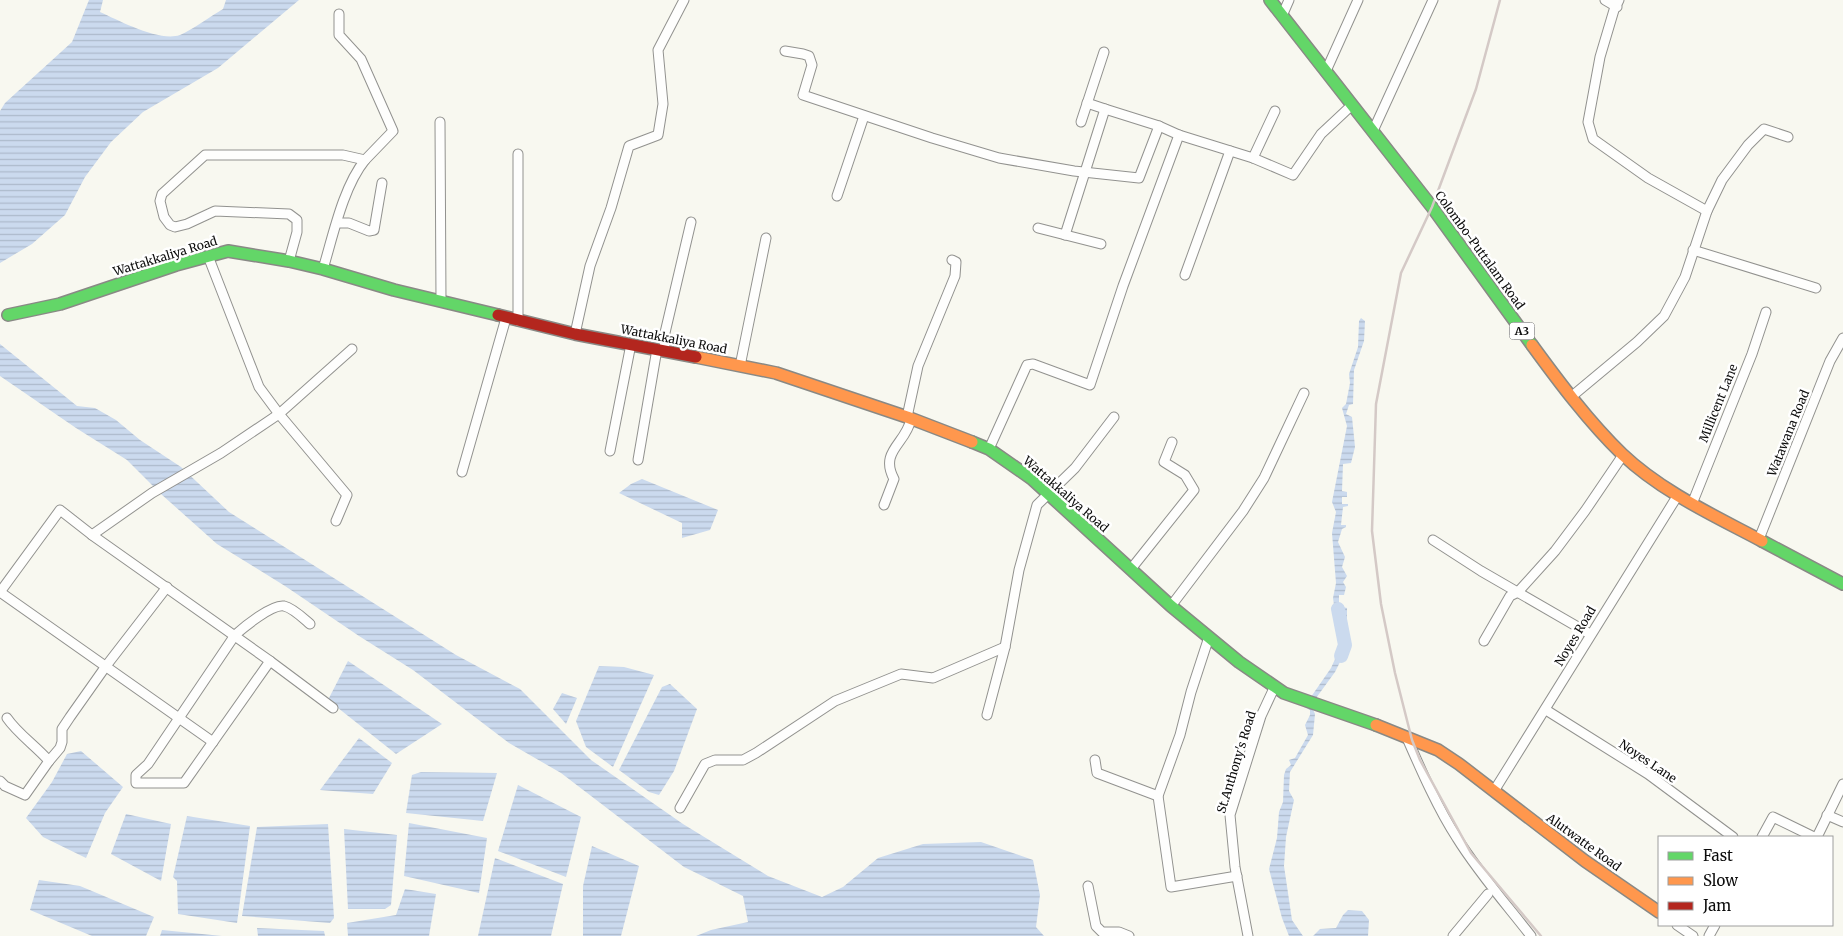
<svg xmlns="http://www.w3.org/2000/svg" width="1843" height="936" viewBox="0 0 1843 936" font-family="Merriweather,serif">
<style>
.water{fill:url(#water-rules)}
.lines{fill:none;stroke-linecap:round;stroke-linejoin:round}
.river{stroke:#cbdaee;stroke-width:14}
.street-casing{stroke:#92928f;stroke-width:11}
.fast-casing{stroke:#898985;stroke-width:14}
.slow-casing{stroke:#898985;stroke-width:14}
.jam-casing{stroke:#898985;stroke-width:14}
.street{stroke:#fefefd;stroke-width:9}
.fast{stroke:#63d668;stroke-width:11}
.slow{stroke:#ff974d;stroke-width:11}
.jam{stroke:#b3261e;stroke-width:11}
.rail{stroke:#d4c9c6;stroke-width:2.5}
.labels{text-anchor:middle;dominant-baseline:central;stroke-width:5;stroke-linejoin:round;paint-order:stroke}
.shield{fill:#fff;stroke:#555;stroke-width:1}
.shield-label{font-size:11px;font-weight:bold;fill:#0c0c0c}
.street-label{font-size:12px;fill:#0c0c0c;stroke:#fff}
</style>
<defs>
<pattern id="water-rules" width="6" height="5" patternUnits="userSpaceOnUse" patternTransform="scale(1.25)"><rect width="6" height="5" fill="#cbdaee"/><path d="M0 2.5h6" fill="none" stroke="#adbacb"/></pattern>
</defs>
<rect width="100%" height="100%" fill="#f8f8f0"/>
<g class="water">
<path d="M89 0H103L100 12C120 21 159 42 180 35 192 30 211 16 223 9L226 0H299L218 68 143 112 111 142 85 177 65 215 32 244 0 263V111L5 103 72 42Z"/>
<polygon points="1361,318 1365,321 1364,341 1354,370 1353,404 1349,405 1346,414 1352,417 1355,447 1351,463 1343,464 1342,491 1347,492 1347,497 1342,497 1342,504 1348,504 1348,506 1343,507 1341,525 1346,525 1346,527 1342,529 1338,542 1345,557 1342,567 1347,576 1343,582 1346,587 1344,595 1339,595 1339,606 1347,608 1347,620 1338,631 1348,646 1335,672 1311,705 1315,714 1313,735 1290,772 1289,791 1294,800 1286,837 1284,866 1292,920 1303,936 1289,936 1282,918 1269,869 1277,838 1279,812 1283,802 1284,775 1286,769 1291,765 1289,760 1295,758 1308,735 1305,725 1310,715 1310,710 1304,707 1331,668 1340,648 1333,598 1336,583 1332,533 1336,512 1332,502 1347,426 1342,408 1346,404 1350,383 1349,374 1358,347 1359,321"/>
<polygon points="0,344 77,406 95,408 116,420 140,440 181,467 229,512 456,655 520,689 591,760 683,824 768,876 822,897 843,887 878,858 923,844 981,842 1033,860 1040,895 1036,927 1044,936 696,936 711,930 748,922 743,896 684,867 561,773 509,743 413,670 359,636 285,586 217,544 161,494 127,460 76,428 0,376"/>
<polygon points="642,479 718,510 710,530 682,538 682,523 619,493 631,484"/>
<polygon points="348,661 442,724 396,754 328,700"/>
<polygon points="599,666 624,667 654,675 613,767 586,747 576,721"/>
<polygon points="670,684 697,709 674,771 659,795 649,792 619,770 662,687"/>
<polygon points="562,693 577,698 566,724 553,709"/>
<polygon points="359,738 392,763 373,794 320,790"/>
<polygon points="81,751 123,787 105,813 86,858 43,837 26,818 52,782 67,754"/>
<polygon points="421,772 497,773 483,821 406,813 412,775"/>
<polygon points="518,785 581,817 566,877 498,851"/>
<polygon points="126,814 171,824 161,881 111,854"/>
<polygon points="187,816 250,826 237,923 178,914 177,881 173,877"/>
<polygon points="409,823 487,838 479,893 404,876"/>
<polygon points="328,824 334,918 330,923 242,916 257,827"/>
<polygon points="344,829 397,835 391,905 385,909 348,909"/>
<polygon points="592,846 639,866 621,936 583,936 583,886"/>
<polygon points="495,858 563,884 551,936 478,936"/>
<polygon points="39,880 80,886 154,917 146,936 92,936 30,910"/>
<polygon points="405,889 436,894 429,936 348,936 347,923 396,915"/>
<polygon points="1348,910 1362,911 1369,920 1368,936 1313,936 1320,929 1336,928 1343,915"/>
<polygon points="257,928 324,931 325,936 258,936"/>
<polygon points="162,930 222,936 160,936"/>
</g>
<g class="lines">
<polyline class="river" points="1338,609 1345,645 1341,656"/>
<defs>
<g id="street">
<polyline points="1605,0 1617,7"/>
<polyline points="1619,0 1614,10 1600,57 1588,122 1593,139 1648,178 1707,211"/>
<polyline points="339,14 339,35 361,59 393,131 365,160"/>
<polyline points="1282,16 1289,0"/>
<polyline points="785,51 803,54 809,56 812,65 803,95 932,138 999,158 1074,171 1139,178 1159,126"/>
<polyline points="1326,71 1358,0"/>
<polyline points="1087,103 1105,109"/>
<polyline points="440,122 441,301"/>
<polyline points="1081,122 1104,52"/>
<polyline points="1373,131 1433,0"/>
<polyline points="1253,158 1275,111"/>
<polyline points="837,196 864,116"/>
<polyline points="338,223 349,223 369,231 374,230 382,183"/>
<polyline points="1038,228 1101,244"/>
<polyline points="1065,235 1105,109 1159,126 1179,135 1253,158 1293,175 1321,134 1352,105"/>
<polyline points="1693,250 1816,288"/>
<polyline points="208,256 259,387 279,414 347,495 336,521"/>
<path d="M289 261 297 232V220L289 214 215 211 187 224 175 227 170 225 164 217 160 201 162 194 205 155H343L365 160C343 187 333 236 323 269"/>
<polyline points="1185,275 1230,151"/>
<polyline points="518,321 518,154"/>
<polyline points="575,334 590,266 611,208 629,146 658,135 663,104 658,50 684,0"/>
<polyline points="665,350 664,337 691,222"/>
<polyline points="740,366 766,238"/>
<polyline points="1571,397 1637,342 1664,316 1685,277 1707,211 1722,180 1748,145 1764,129 1788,137"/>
<polyline points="907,417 918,366 955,276 956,262 952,260"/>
<polyline points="989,449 1027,365 1033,364 1090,385 1123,286 1179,135"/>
<polyline points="610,451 631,344"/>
<polyline points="638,460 657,349"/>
<polyline points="462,472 506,318"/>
<polyline points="1692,504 1752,354 1766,312"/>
<path d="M884 505 894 479C879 451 906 444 911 419"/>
<polyline points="92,535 152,493 221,453 279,414 352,349"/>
<polyline points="1759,539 1830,361 1843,338"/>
<polyline points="1433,540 1481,571 1590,634"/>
<polyline points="1131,569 1194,490 1185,475 1164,462 1172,442"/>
<polyline points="0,592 60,510 92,535 270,661 333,708"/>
<polyline points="0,592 213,742"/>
<polyline points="1171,606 1243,511 1264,478 1304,393"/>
<polyline points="1209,637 1191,692 1180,735 1158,796 1171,887 1237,876"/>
<polyline points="1484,641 1510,596 1518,592 1555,551 1585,511 1623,455"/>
<path d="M270 661 184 783H136V775L148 764 235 635C244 627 272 604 284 606 293 608 303 618 310 624"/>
<polyline points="1546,710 1648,774 1733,837"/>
<polyline points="987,715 1005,647 1019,570 1037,505 1075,468 1114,417"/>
<path d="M7 718C18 734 36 746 49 761L60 748 62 742V729L70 717 106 666 167 587"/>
<path d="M1407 738C1421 770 1438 809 1457 838 1478 872 1506 904 1531 936"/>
<polyline points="1095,760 1097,773 1158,796"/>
<polyline points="0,781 5,786 25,795 49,761"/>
<polyline points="1494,791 1678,495"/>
<polyline points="680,808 705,764 715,760 743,760 756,753 835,701 901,674 933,678 1005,647"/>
<polyline points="1827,815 1843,822"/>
<polyline points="1762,837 1773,817 1814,837"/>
<polyline points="1817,837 1843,784"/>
<polyline points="1088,886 1096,926 1102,932 1119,932 1129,936"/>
<polyline points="1677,925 1693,936"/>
<polyline points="1248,936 1235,867 1230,815 1261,716 1275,686"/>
<polyline points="1453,936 1488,894"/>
<polyline points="1709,936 1715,925"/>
</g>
<g id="fast">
<polyline points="1270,0 1432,207 1532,345"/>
<polyline points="8,315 60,304 176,265 228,251 289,261 323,269 394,290 498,315"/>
<polyline points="972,442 989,449 1032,479 1171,606 1239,662 1284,693 1376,725"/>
<polyline points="1762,541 1843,584"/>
</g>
<g id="slow">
<path d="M1532 345C1559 382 1589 422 1622 454 1662 492 1715 516 1762 541"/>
<polyline points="696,357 776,373 907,417 972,442"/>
<polyline points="1376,725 1438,750 1459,764 1585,861 1659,912"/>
</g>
<polyline id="jam" points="498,315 575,334 696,357"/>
</defs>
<use href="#street" class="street-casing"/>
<use href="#fast" class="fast-casing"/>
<use href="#slow" class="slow-casing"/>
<use href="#jam" class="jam-casing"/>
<use href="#street" class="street"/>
<use href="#fast" class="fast"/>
<use href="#slow" class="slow"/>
<use href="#jam" class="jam"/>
<polyline class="rail" points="1500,0 1476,89 1432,207 1401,273 1376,404 1372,531 1381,604 1395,673 1412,740 1420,760 1471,853 1541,936"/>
</g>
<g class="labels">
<rect class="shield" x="1509.5" y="322.5" width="25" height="17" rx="4"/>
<g class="shield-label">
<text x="1522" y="331">A3</text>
</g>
<g class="street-label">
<text transform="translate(1480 250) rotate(54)">Colombo-Puttalam Road</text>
<text transform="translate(165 256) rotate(-17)">Wattakkaliya Road</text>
<text transform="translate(674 339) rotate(11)">Wattakkaliya Road</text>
<text transform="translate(1718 403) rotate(-68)">Millicent Lane</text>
<text transform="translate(1788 433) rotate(-68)">Watawana Road</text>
<text transform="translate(1066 494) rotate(41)">Wattakkaliya Road</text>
<text transform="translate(1575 636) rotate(-59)">Noyes Road</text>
<text transform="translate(1648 761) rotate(34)">Noyes Lane</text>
<text transform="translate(1236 762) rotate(-73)">St.Anthony's Road</text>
<text transform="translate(1584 842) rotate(36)">Alutwatte Road</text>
</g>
</g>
<rect x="1658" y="836" width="175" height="90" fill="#ffffff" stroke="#9e9e9e"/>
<rect x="1668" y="852" width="25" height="8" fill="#63d668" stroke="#9e9e9e"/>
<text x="1703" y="861" font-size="15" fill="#0c0c0c">Fast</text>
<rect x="1668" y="877" width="25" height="8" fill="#ff974d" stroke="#9e9e9e"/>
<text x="1703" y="886" font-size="15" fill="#0c0c0c">Slow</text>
<rect x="1668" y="902" width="25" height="8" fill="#b3261e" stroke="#9e9e9e"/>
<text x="1703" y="911" font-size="15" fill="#0c0c0c">Jam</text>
</svg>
